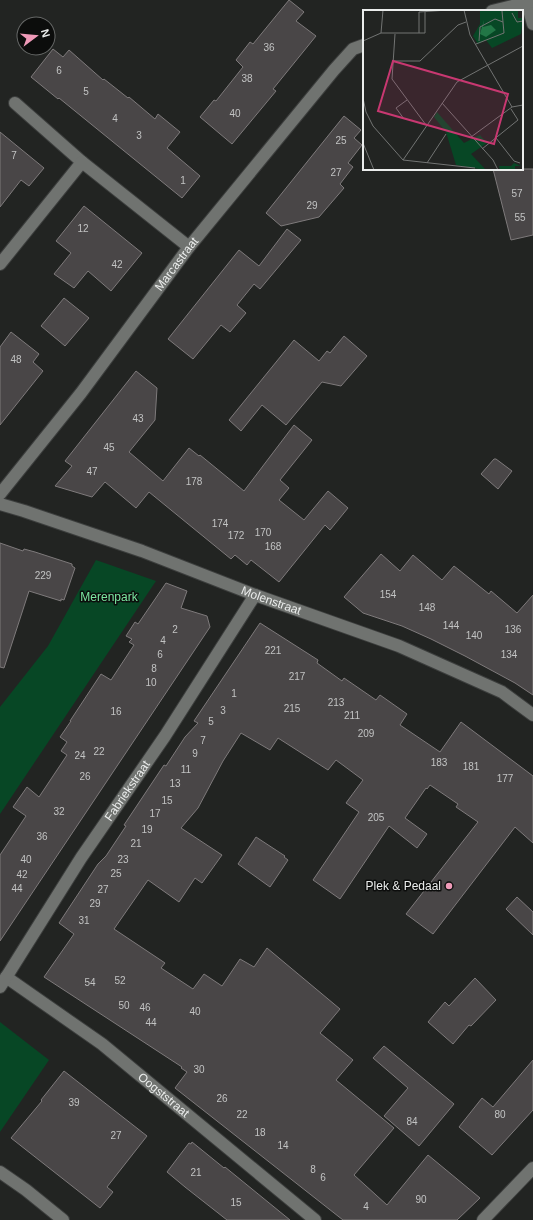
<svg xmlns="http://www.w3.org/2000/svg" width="533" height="1220" viewBox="0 0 533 1220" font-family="Arial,sans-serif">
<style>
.green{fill:#074725}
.building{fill:#494647;stroke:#7e7a7b}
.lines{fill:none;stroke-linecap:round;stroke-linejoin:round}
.minor-casing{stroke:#3c3e3d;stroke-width:14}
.minor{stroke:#707370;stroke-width:12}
.poi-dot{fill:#ef9ab8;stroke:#0c0d0c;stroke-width:1.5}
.labels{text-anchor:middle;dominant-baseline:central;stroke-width:3;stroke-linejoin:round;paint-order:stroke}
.number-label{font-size:10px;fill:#c2c3c3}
.street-label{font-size:12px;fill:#ebedec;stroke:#0c0d0c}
.park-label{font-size:12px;fill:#7be7a1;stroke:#0c0d0c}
.poi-label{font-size:12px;fill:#ebedec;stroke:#0c0d0c;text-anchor:end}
.inset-road{fill:none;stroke:#727473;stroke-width:1}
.view{fill:#c83871;fill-opacity:0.15;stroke:#c83871;stroke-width:2}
.inset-edge{fill:none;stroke:#ebedec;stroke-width:2}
</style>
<rect width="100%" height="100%" fill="#222422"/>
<g class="green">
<polygon points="96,560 156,581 0,814 0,707 48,646"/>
<polygon points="0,1022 49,1060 0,1132"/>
</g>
<g class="building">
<polygon points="289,0 304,12 296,21 316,36 273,89 276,91 232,144 200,117 214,100 216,101 243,67 236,60 250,42 253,44"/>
<polygon points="53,49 63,57 69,50 103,80 104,79 128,98 129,97 155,119 158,114 180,132 167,148 200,176 182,198 59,98 58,99 31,77"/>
<polygon points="344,116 361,130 354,138 362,145 348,163 353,167 340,184 344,188 319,217 281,226 266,213"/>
<polygon points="0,132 44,168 29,186 21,180 0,207"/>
<polygon points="493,169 533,169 533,235 511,240"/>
<polygon points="84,206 142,253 111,291 88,271 74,288 54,274 71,253 56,241"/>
<polygon points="287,229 301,240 260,289 254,284 237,305 246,313 230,332 221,325 193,359 168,339 239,250 259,266"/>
<polygon points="64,298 89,318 65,346 41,326"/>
<polygon points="11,332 39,354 33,362 43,371 0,425 0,347"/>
<polygon points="344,336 367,356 341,386 322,382 286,425 262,405 241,431 229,420 294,340 319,361 327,351 330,353"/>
<polygon points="136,371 157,388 155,420 129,452 163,481 189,448 199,456 200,455 244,491 294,425 312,440 280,480 289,488 279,500 304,520 328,491 348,508 330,530 325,525 279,582 251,560 247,565 235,555 231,559 149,492 136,508 105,482 92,497 55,486 72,466 65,461"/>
<polygon points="494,459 496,459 512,471 498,489 481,474"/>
<polygon points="0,543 23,551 24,549 35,552 72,564 72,566 75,568 64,600 61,599 61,601 29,591 4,668 0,667"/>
<polygon points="381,554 400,571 413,555 442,580 454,566 489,594 491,591 517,613 533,595 533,695 515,683 465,656 431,639 402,626 363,613 344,597"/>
<polygon points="166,583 187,591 181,608 207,616 210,627 0,941 0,855 26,816 13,807 27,787 39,797 67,755 61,751 67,742 60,737 71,721 70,721 101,674 111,680 134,645 129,642 132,639 126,636 135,622 138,624"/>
<polygon points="260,623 318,660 317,663 342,681 344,678 376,700 380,695 407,714 400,725 440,752 461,722 533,776 533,843 515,827 433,934 406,914 478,822 456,807 458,804 430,785 427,789 426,788 405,818 427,834 417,848 389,826 340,899 313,880 359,812 346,803 363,780 336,760 328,770 278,738 270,750 241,733 223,761 198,808 181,828 222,855 202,883 195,878 179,902 148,880 114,929 165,963 161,968 193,989 204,974 222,986 240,959 254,967 267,948 340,1009 320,1033 353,1060 336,1080 394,1128 354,1175 387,1205 428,1155 480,1198 457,1220 343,1220 175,1088 187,1072 181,1068 182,1067 44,977 74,934 59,923 98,864 106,856 126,826 124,825 164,765 166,766 185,737 198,723 194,721"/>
<polygon points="256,837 285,856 284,857 288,860 270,887 238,864"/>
<polygon points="517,897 533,912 533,935 506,909"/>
<polygon points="475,978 496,1000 471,1026 469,1025 453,1044 428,1022 445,1002 449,1006"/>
<polygon points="384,1046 454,1104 419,1146 384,1116 408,1088 373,1058"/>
<polygon points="533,1060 533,1110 492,1155 459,1127 482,1098 493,1107"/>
<polygon points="64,1071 147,1136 107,1187 113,1192 100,1208 11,1138 42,1101 41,1100"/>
<polygon points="192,1142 224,1168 225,1167 290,1220 227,1220 185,1187 167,1172 189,1143 191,1144"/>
</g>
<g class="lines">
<defs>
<g id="minor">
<polyline points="527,3 533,24"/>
<polyline points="492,11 533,1"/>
<polyline points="15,103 82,162"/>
<polyline points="0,264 82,162 189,247"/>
<path id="s1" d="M0 494 81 393 189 247 334 70 353 49 364 45"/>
<path id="s2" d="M0 504 24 511 142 551 255 595 399 646 502 692 533 715"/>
<path id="s3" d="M6 977 102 1044 315 1220"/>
<path id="s4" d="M0 987 81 858 165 736 255 595"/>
<polyline points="0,1172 26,1190 63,1220"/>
<polyline points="483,1220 533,1168"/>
</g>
</defs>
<use href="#minor" class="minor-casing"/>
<use href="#minor" class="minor"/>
</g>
<circle class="poi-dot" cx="449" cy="886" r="4"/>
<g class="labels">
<g class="number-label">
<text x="269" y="47">36</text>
<text x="59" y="70">6</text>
<text x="247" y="78">38</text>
<text x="86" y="91">5</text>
<text x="235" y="113">40</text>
<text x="115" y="118">4</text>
<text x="139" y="135">3</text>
<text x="341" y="140">25</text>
<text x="14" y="155">7</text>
<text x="336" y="172">27</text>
<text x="183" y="180">1</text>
<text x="517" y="193">57</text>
<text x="312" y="205">29</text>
<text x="520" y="217">55</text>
<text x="83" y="228">12</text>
<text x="117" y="264">42</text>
<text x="16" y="359">48</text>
<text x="138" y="418">43</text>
<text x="109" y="447">45</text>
<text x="92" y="471">47</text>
<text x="194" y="481">178</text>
<text x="220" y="523">174</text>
<text x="263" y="532">170</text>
<text x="236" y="535">172</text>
<text x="273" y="546">168</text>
<text x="43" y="575">229</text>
<text x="388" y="594">154</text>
<text x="427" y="607">148</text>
<text x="451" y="625">144</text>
<text x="175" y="629">2</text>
<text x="513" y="629">136</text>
<text x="474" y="635">140</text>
<text x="163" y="640">4</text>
<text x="273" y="650">221</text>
<text x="160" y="654">6</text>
<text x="509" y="654">134</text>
<text x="154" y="668">8</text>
<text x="297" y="676">217</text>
<text x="151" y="682">10</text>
<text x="234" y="693">1</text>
<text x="336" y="702">213</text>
<text x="292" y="708">215</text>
<text x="223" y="710">3</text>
<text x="116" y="711">16</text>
<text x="352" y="715">211</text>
<text x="211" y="721">5</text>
<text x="366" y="733">209</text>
<text x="203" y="740">7</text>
<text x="99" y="751">22</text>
<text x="195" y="753">9</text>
<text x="80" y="755">24</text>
<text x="439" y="762">183</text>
<text x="471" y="766">181</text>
<text x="186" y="769">11</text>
<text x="85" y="776">26</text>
<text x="505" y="778">177</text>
<text x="175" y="783">13</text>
<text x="167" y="800">15</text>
<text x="59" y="811">32</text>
<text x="155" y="813">17</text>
<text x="376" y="817">205</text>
<text x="147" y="829">19</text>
<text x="42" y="836">36</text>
<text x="136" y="843">21</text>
<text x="26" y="859">40</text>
<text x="123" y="859">23</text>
<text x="116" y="873">25</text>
<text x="22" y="874">42</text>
<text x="17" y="888">44</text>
<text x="103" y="889">27</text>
<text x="95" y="903">29</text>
<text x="84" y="920">31</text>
<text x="120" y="980">52</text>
<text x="90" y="982">54</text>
<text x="124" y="1005">50</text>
<text x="145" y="1007">46</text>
<text x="195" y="1011">40</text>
<text x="151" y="1022">44</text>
<text x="199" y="1069">30</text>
<text x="222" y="1098">26</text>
<text x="74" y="1102">39</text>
<text x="242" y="1114">22</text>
<text x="500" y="1114">80</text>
<text x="412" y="1121">84</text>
<text x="260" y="1132">18</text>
<text x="116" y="1135">27</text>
<text x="283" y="1145">14</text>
<text x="313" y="1169">8</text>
<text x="196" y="1172">21</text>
<text x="323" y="1177">6</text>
<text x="421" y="1199">90</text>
<text x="236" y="1202">15</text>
<text x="366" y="1206">4</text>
</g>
<g class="street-label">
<text stroke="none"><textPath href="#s1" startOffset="290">Marcastraat</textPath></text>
<text stroke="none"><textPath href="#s2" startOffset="288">Molenstraat</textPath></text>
<text stroke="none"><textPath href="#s4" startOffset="234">Fabriekstraat</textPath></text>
<text stroke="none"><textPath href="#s3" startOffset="197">Oogststraat</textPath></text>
</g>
<g class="park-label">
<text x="109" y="597">Merenpark</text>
</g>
<g class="poi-label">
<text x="441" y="886">Plek &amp; Pedaal</text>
</g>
</g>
<g transform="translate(363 10)">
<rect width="160" height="160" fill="#222422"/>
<path d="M117 0H155V8H160L158 24 129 38 123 30 115 34 110 26 117 14ZM74 102 101 133 117 125 124 133 108 144 123 160 93 155 83 122 71 107ZM151 153 158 156H152V160H137L136 156H148Z" fill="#074725"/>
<path d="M121 10 120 17 128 15 133 20 123 27 117 24Z" fill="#227646"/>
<path class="inset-road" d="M101 0 107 25 149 97M149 3 154 12 160 11M18 23 20 0M56 23V2L85 0M32 24 29 69 63 115M0 31 18 23H62V2M116 31 117 17 132 9 140 12M113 34 141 23 139 1M30 51H57L95 15 103 12M0 88 3 102 10 116 40 150M79 93 130 150 135 160M41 109 33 98 44 90M108 127 149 97 160 95M133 128 151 151 157 153M0 133 11 160M119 139 155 110 148 99M40 150 94 72 160 36M40 150 112 158M64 153 83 124"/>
<path class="view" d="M30 51 145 84 131 134 15 101Z"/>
<rect width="160" height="160" class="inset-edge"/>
</g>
<g transform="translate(36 36) rotate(74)"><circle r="19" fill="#0c0d0c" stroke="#656766"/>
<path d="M0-3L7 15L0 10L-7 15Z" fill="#ef9ab8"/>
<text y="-6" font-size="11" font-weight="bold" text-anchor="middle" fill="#ebedec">N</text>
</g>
</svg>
